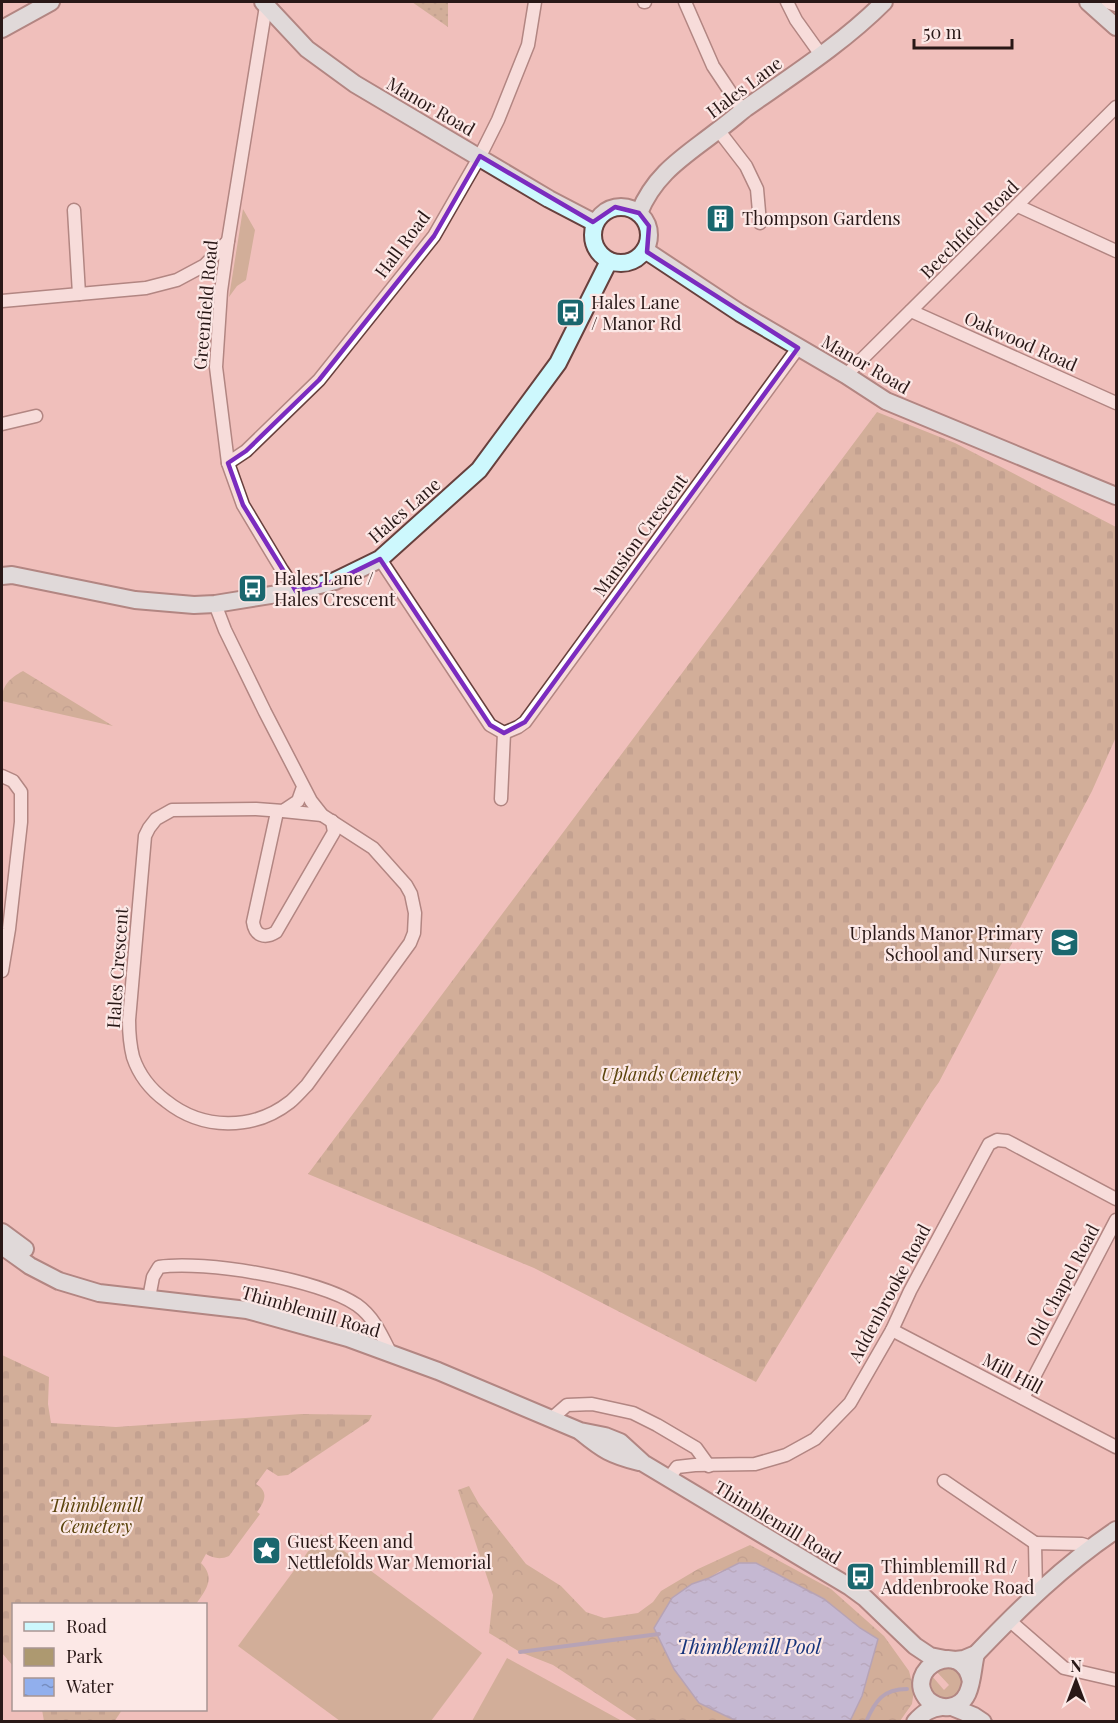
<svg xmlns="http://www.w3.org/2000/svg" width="1118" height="1723" viewBox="0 0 1118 1723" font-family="'Playfair Display',serif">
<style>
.green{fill:#ad9970}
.forest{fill:url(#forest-crowns)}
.cemetery{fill:url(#cemetery-stones)}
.garden{fill:url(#garden-dots)}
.water{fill:url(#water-ripples);stroke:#7282ad;stroke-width:1.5}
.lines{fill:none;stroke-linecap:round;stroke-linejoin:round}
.stream{stroke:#7282ad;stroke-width:4}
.street-casing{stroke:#67403d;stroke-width:15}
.secondary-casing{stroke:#67403d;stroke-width:20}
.street{stroke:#fff;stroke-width:12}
.secondary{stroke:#cdf8fd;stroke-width:16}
.marked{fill:none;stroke:#7b2cbf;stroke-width:4.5;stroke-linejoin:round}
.labels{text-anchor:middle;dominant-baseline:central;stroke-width:4.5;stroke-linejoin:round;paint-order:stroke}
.street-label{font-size:18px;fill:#291817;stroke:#fce8e6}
.poi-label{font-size:18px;fill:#291817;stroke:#fce8e6;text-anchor:start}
.park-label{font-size:18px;font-style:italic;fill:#5b440c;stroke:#fce8e6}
.water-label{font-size:20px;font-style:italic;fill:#18357c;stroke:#fce8e6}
</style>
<defs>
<pattern id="forest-crowns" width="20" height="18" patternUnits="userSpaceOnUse" patternTransform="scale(1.5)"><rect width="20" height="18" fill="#ad9970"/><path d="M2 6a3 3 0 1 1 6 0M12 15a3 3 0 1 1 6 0" fill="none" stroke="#8d7c5b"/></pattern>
<pattern id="cemetery-stones" width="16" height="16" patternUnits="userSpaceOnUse" patternTransform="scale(1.5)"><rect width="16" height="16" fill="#ad9970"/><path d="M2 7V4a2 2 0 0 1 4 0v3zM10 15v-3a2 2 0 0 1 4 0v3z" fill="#8d7c5b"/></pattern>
<pattern id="garden-dots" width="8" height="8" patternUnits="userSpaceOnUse" patternTransform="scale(1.5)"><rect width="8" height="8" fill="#ad9970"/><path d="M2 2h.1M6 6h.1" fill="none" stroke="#8d7c5b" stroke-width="1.8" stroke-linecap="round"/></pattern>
<pattern id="water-ripples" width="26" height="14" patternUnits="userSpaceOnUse" patternTransform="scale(1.5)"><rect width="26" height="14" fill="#91afed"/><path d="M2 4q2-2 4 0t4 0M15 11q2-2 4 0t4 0" fill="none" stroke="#768dbf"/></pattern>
</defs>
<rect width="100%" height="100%" fill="#f0bfbb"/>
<g class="green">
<polygon points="243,209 255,230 246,280 237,286 229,297"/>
<polygon points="321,1534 482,1653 431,1721 340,1721 238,1646"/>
<polygon points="507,1658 622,1721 472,1721"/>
<path d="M949 1666C952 1667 955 1668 958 1670 967 1677 964 1694 953 1699 938 1705 928 1689 932 1676L944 1690 949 1685 936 1671Z"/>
</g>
<g class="forest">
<path d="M23 671 113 726 2 701C1 686 10 678 23 671Z"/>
<polygon points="469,1486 479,1504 526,1564 561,1586 586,1612 604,1618 638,1613 653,1602 661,1591 698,1569 750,1545 831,1589 884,1636 909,1671 914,1690 912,1704 900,1721 850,1721 862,1696 878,1639 860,1628 824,1599 756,1563 720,1571 709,1578 692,1584 654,1628 674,1669 699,1703 740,1721 638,1721 553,1665 520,1652 489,1633 493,1595 458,1490"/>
</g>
<g class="cemetery">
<polygon points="877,412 955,443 1116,527 1116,737 1092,791 939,1082 931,1093 756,1382 534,1268 308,1174"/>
<path d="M2 1355 49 1377 48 1404 51 1423 116 1427 302 1414 372 1415 369 1421 288 1475 278 1476 267 1469 256 1484C269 1492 265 1501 257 1512L260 1514 229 1556C220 1560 213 1558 206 1554L201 1563C216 1578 206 1590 196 1604H14L13 1666 2 1653Z"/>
<polygon points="42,1710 122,1710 114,1722 44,1721"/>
</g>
<polygon class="garden" points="412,2 448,2 448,27"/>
<polygon class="water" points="739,1563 756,1563 824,1599 860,1628 878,1639 862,1696 850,1721 740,1722 730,1718 699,1703 674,1669 654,1628 672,1598 692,1584 709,1578"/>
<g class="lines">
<g class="stream">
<polyline points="520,1652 659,1634"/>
<path d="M866 1722C875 1701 883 1689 907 1689"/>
</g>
<defs>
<g id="street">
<polyline points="644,2 645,2"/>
<polyline points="685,2 713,66 743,111"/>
<polyline points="787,2 796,20 821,55"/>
<polyline points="1107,2 1116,5"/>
<polyline points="266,6 228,241 221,291 216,367 228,463 243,505 282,570 296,591"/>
<polyline points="719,131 746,166 757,189 760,223"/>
<polyline points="1018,206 1116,251"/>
<polyline points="74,210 79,294"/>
<polyline points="2,301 146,288 177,280 205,265 228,241"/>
<polyline points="911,311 1116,403"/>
<polyline points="846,375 1116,107"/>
<polyline points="2,424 36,416"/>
<polyline points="228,463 246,451 319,380 434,236 480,156 498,120 528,45 535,2"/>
<polyline points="380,559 490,725 504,733 518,727 525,722 798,348"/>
<path d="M215 604 225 630 265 712 311 801 322 815 373 848 406 885 411 894 415 913 414 933 410 943 307 1085C301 1091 296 1097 290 1102 253 1131 202 1130 166 1101 151 1090 139 1075 133 1057 130 1045 129 1032 129 1020L145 836 149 828 156 819 172 810 256 809 283 811 298 801 303 787"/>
<polyline points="2,776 13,781 21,792 21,822 9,929 2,971"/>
<polyline points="501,799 504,733"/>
<polyline points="283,811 322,815"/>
<path d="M277 812 253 922C255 936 265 939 276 932L334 832 332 821"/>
<path d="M149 1298 153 1277 159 1267C204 1260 319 1279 357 1305 374 1317 382 1336 391 1354"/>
<polyline points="892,1330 1116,1447"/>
<polyline points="1023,1398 1116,1220"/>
<polyline points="551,1419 567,1405 592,1404 633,1413 657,1425 696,1448 709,1466"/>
<polyline points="669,1478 677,1467 695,1465 755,1464 786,1455 815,1439 850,1403 892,1330 910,1291 989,1144 997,1140 1007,1141 1116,1199"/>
<polyline points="944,1481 1035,1543"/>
<polyline points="1036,1592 1035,1543 1082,1544 1091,1547"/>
<polyline points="1009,1620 1064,1668 1116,1680"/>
</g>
<g id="secondary">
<polyline points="263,2 307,49 355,84 549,199 595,223"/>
<polyline points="1088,2 1116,27"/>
<polyline points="2,29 51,2"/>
<circle cx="621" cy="235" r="28"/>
<path d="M639 213C655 173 685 156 717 131 727 124 736 116 746 108 793 75 843 43 884 2"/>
<polyline points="645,250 740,313 846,375 886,401 1116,496"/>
<polyline points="2,576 12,575 135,600 194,605 215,604 296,591 335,581 380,559 479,470 558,363 609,261"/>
<polyline points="2,1232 25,1249"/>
<polyline points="2,1246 30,1266 59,1281 99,1293 247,1310 348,1338 438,1371 580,1431 605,1436 620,1442 643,1463 850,1587 865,1598 915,1646 930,1656 945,1659"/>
<path d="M581 1432C603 1450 611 1455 639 1462"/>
<path d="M955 1660 964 1659 976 1654C1020 1608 1064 1565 1116 1530"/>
<path d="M971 1682C963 1636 901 1669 928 1700 934 1705 942 1708 949 1707 974 1704 971 1673 976 1654"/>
<polyline points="952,1707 974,1716 983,1722"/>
<path d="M915 1722C923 1713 930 1708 942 1707"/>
</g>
</defs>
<use href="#street" class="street-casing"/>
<use href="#secondary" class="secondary-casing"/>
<use href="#street" class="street"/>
<use href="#secondary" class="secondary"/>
</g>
<path d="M0 0H1118V1723H0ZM480 156 593 222 615 207 639 213 649 226 647 252 798 348 525 722 504 733 490 725 380 559 335 581 296 591 243 505 228 463 246 451 319 380 434 236Z" fill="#f0bfbb" fill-opacity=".55" fill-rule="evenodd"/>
<path class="marked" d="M480 156 593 222 615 207 639 213 649 226 647 252 798 348 525 722 504 733 490 725 380 559 335 581 296 591 243 505 228 463 246 451 319 380 434 236Z"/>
<defs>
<symbol id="building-square" viewBox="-11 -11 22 22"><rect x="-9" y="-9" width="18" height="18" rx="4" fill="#1a676e" stroke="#fce8e6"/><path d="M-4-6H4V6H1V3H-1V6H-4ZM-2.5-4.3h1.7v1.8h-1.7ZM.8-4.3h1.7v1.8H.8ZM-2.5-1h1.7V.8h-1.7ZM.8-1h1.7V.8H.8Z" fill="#fff"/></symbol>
<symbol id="bus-square" viewBox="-11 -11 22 22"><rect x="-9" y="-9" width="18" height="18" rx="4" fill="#1a676e" stroke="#fce8e6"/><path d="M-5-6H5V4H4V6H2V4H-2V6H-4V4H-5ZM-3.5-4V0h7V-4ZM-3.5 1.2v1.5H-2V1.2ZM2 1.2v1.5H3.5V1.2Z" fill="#fff"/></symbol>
<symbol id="school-square" viewBox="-11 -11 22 22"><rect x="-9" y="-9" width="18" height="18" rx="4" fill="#1a676e" stroke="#fce8e6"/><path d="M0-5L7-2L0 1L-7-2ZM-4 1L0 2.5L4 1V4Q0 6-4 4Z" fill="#fff"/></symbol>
<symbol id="sight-square" viewBox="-11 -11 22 22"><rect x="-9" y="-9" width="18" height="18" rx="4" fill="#1a676e" stroke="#fce8e6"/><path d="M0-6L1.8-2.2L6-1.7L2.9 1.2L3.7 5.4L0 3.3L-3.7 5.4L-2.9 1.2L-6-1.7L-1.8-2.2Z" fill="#fff"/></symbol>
</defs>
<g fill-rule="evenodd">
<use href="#building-square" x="704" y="202" width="33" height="33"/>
<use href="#bus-square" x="554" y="296" width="33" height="33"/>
<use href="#bus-square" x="236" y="572" width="33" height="33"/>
<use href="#school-square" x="1048" y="926" width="33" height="33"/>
<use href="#sight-square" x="250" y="1534" width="33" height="33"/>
<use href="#bus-square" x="844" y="1560" width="33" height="33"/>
</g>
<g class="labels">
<g class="street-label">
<text transform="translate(744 87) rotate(-37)">Hales Lane</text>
<text transform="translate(431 106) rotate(30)">Manor Road</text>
<text transform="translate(969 229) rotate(-45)">Beechfield Road</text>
<text transform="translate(402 244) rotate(-53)">Hall Road</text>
<text transform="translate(205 305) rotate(-85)">Greenfield Road</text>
<text transform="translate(1021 341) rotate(24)">Oakwood Road</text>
<text transform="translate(866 364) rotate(30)">Manor Road</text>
<text transform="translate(404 510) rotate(-41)">Hales Lane</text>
<text transform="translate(640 535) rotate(-54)">Mansion Crescent</text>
<text transform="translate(117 968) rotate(-86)">Hales Crescent</text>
<text transform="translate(1062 1285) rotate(-62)">Old Chapel Road</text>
<text transform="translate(889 1293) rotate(-62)">Addenbrooke Road</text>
<text transform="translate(311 1311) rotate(16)">Thimblemill Road</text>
<text transform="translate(1013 1373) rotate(28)">Mill Hill</text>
<text transform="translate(778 1522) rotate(31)">Thimblemill Road</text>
</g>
<g class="poi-label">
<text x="742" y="218">Thompson Gardens</text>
<text x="591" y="302">Hales Lane<tspan x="591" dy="21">/ Manor Rd</tspan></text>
<text x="274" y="578">Hales Lane /<tspan x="274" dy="21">Hales Crescent</tspan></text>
<text x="1043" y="933" text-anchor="end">Uplands Manor Primary<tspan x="1043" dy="21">School and Nursery</tspan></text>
<text x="287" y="1541">Guest Keen and<tspan x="287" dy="21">Nettlefolds War Memorial</tspan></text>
<text x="881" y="1566">Thimblemill Rd /<tspan x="881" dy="21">Addenbrooke Road</tspan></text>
</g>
<g class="park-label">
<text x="671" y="1074">Uplands Cemetery</text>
<text x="96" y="1505">Thimblemill<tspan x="96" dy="21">Cemetery</tspan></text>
</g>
<g class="water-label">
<text x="749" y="1645">Thimblemill Pool</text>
</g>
</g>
<rect width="1118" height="1723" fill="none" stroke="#291817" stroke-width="6"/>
<rect x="12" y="1603" width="195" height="108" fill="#fce8e6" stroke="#a89593" stroke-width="1.5"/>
<rect x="24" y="1622" width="30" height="9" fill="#cdf8fd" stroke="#a89593" stroke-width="1.5"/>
<text x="66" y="1633" font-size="18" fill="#291817">Road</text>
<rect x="24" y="1648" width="30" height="18" fill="#ad9970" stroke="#a89593" stroke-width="1.5"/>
<text x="66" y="1663" font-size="18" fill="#291817">Park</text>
<rect x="24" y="1678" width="30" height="18" fill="url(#water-ripples)" stroke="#a89593" stroke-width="1.5"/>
<text x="66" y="1693" font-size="18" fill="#291817">Water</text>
<g transform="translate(1076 1681)" stroke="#fce8e6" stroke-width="4.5" paint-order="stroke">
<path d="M0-4.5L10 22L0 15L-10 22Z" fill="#291817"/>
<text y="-9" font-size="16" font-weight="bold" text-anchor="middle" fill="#291817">N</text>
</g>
<path d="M914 39v9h98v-9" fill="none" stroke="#291817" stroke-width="3"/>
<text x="923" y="39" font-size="18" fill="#291817" stroke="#fce8e6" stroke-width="4.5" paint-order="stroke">50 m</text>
</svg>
